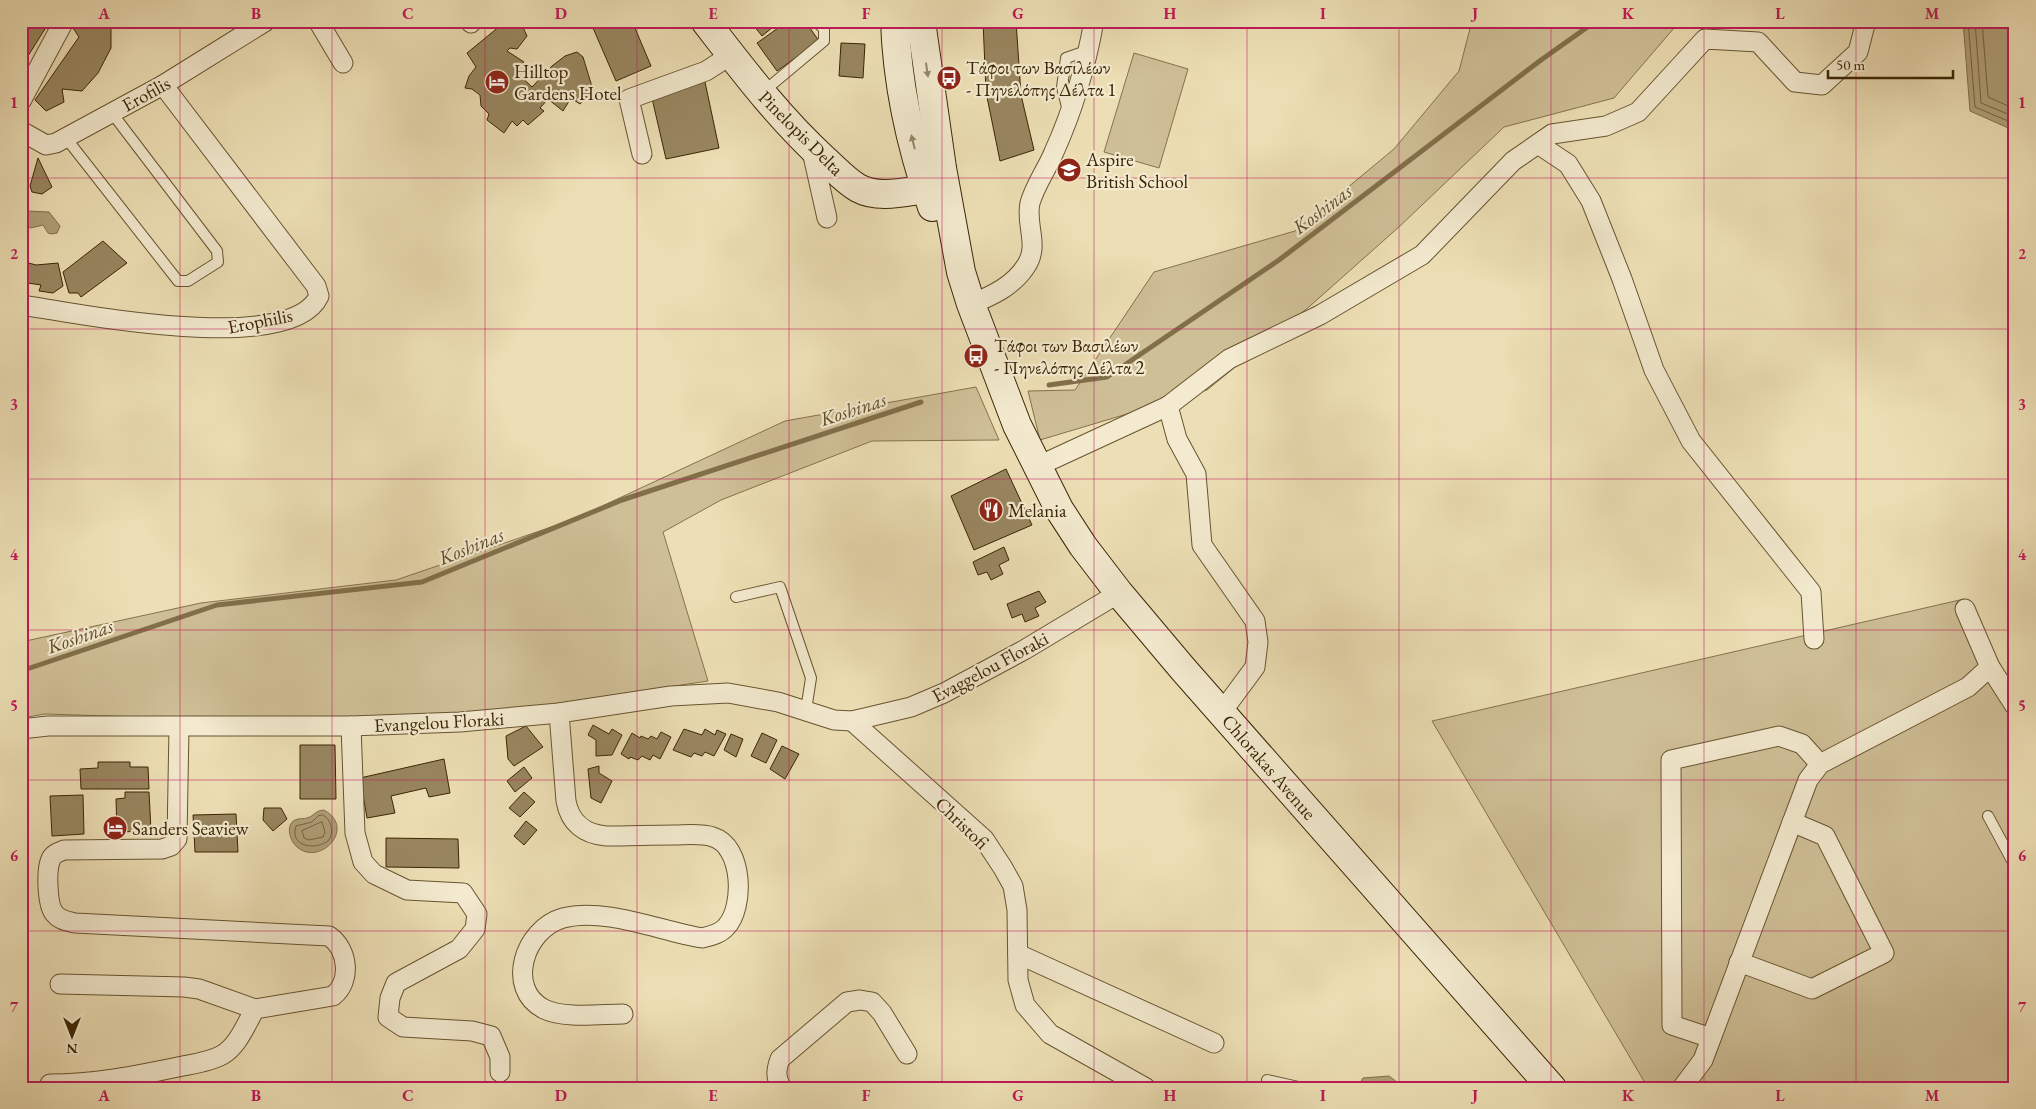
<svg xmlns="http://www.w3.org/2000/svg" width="2036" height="1109" viewBox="0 0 2036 1109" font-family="'EB Garamond',serif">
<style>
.green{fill:#cfbf97;stroke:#85724e}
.water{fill:#b0a079;stroke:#816f4a}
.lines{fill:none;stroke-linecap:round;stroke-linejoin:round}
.shore{stroke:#76623e;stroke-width:1}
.stream{stroke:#816f4a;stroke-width:5}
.building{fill:#988660;stroke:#3b2504}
.lane-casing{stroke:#685430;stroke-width:12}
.street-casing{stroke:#685430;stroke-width:21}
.secondary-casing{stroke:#3b2504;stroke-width:30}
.lane{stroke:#f3eacf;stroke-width:10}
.street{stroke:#f3eacf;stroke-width:19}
.secondary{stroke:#f3eacf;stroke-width:28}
.oneway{fill:#97886a}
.grid{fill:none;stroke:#c2185b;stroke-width:1;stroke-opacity:0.55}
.labels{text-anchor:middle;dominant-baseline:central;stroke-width:4.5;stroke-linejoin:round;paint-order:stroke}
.poi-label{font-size:19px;fill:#3b2504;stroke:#f3eacf;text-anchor:start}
.street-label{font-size:19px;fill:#3b2504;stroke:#f3eacf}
.water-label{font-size:20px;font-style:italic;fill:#5e4a27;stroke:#f3eacf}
.neatline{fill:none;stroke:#c2185b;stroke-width:2}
.grid-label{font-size:16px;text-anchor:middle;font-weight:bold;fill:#c2185b}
</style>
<rect width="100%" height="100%" fill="#eddfb5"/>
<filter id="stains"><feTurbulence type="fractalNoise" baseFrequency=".004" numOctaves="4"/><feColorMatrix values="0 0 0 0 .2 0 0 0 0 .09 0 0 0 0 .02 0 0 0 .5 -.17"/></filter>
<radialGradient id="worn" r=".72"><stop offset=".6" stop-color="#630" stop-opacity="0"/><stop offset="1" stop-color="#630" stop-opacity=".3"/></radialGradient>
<g class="green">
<polygon points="1472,21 1680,21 1614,98 1504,127 1400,226 1310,306 1207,390 1040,440 1028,391 1075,390 1154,272 1295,231 1394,149 1459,71"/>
<polygon points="1134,53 1188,69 1159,168 1104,152"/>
<polygon points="976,387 999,440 872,441 721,500 663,532 708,681 460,718 204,719 45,714 21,718 21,642 201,603 396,580 572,520 785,421"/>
<polygon points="1964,599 2015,691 2015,1088 1648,1088 1432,721"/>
</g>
<g class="water">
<polygon points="1963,21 2015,21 2015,131 1970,111"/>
<polygon points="26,211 49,212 60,226 57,233 52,234 48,233 43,225 31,228 25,226 21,217"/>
<path d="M324 810C357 828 320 867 297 847 290 841 285 825 295 820 299 818 304 819 307 818 314 816 316 810 324 810Z"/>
<polygon points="1389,1076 1405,1088 1357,1088 1363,1078"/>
</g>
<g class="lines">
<g class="shore">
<polyline points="1968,21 1975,107 2015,124"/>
<polyline points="1975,21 1981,103 2015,117"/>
<polyline points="1982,21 1988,97 2015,109"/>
<path d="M323 815C332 820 334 832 329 840 316 851 289 847 296 826L312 822 318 816Z"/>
<polygon points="322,822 325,832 323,837 309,840 304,838 302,831"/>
</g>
<g class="stream">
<polyline points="1049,385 1107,377 1279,260 1541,60 1596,21"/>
<polyline points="21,671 217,605 422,582 622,500 921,402"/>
</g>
</g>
<g class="building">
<polygon points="21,21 50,21 21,67"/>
<polygon points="75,21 107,21 111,26 111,48 98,73 82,91 62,89 64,102 46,111 35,100 79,37 73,28"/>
<polygon points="506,21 520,21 527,36 517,49 510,48 507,51 524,62 514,70 532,87 552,66 565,56 577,52 583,57 593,90 580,104 571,98 563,111 548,99 540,108 544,111 528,125 523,120 517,126 512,121 504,133 487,120 489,114 481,106 480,95 472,89 465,88 469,76 476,67 467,53"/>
<polygon points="590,21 632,21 651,66 616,81"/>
<polygon points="750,21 777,21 778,23 762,36"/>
<polygon points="788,21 805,21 819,41 777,71 757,43"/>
<polygon points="983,21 1016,21 1021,95 1034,150 1000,161 986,92"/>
<polygon points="841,43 865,44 863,78 839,76"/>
<polygon points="705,82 719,148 666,159 651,94"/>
<polygon points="38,158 52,187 42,194 32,192 30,186"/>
<polygon points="103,241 127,263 81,297 78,293 69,293 63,272"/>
<polygon points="21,261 36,265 58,263 63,286 53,293 39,291 41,285 21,282"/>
<polygon points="1006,469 1032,525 974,550 951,496"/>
<polygon points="1004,547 1009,560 999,565 1003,574 991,580 987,572 978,575 973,562"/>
<polygon points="1039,591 1046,602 1035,608 1039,616 1025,622 1022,614 1012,618 1007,604"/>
<polygon points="593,725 609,734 612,729 622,735 612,755 596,756 596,740 588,735"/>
<polygon points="526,726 543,747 514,766 508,759 506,736"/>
<polygon points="684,729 702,735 705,729 715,735 717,730 726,734 714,756 705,752 702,756 694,753 691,757 673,750"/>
<polygon points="661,732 671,737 660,759 653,755 650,760 642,756 638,760 630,757 629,759 621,754 632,733 640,738 641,736 648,739 651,736 657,739"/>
<polygon points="762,733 777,740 766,763 751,756"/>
<polygon points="731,734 743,739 736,757 724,750"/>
<polygon points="300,745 335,745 336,799 300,799"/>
<polygon points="782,746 799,754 785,779 770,769"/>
<polygon points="444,759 450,793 429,797 426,788 391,796 395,813 367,818 360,778"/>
<polygon points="98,762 130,762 130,767 148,767 149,789 81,789 80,769 98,768"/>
<polygon points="599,766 599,773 612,781 601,803 591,798 588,769"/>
<polygon points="524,767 532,778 515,792 507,781"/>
<polygon points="125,792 149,792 151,831 117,832 116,799 125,798"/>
<polygon points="524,792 535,802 520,817 509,808"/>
<polygon points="83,795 84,834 52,836 50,796"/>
<polygon points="264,808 281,808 287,819 273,831 263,820"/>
<polygon points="236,814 238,852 195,852 193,815"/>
<polygon points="526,821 537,830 524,845 514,836"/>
<polygon points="386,838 458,839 459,868 386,867"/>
</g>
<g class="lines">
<defs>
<g id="lane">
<polyline points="763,92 824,41 824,29 816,21"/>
<polyline points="1068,111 1062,87 1066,58 1089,50"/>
<polyline points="66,138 178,281 188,281 218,262 217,251 112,113"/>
<polyline points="736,597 780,587 811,678 806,710"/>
<polyline points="1988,816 2015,866"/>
<polyline points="1267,1080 1303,1088"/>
</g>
<g id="street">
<polyline points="318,21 343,63"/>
<polyline points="470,21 471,23"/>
<polyline points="21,101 64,21"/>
<polyline points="21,131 46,145 56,143 163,85 266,21"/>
<polyline points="1538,144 1568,164 1591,201 1622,279 1654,370 1691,441 1811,592 1814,639"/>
<polyline points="811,147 827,218"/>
<polyline points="642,154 629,99 706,71 731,55"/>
<path d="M971 304C992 296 1013 286 1026 266 1040 245 1025 225 1030 203 1035 185 1047 169 1054 152 1073 110 1086 66 1094 21"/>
<path d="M21 305C76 313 291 357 319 296L316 286 163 85"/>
<polyline points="1168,406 1177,439 1196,474 1202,545 1255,621 1258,642 1255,667 1221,713"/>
<polyline points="1036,467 1168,406 1229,359 1320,315 1422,255 1513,161 1552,134 1606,126 1638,112 1705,39 1758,42 1795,82 1822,85 1858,52 1866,21"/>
<polyline points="1965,609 1990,667 2015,706"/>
<path d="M559 713 566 801C570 823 584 834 606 836 629 836 651 835 674 835 686 835 701 833 713 837 743 846 745 907 726 927 720 934 710 936 702 938 660 931 605 907 563 918 524 929 505 989 544 1009 563 1019 602 1014 623 1014"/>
<polyline points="852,721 984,839 1003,868 1013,886 1017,910 1018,980 1025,1005 1050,1034 1146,1088"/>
<polyline points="351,726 355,833 363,862 374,874 407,890 463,893 477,914 475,929 459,949 396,983 390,998 388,1017 403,1027 472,1031 491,1036 500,1057 500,1072"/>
<polyline points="21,729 48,726 351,726 460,722 559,713 671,696 728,693 778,702 834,720 852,721 911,707 944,693 1024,650 1119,593"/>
<polyline points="1018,954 1214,1043"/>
<polyline points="1739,962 1812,989 1884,953 1825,836 1792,822"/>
<path d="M60 984 184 987 199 989 255 1009 333 996C352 981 348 949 329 936L75 923C67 921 59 920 54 913 47 904 46 869 51 859 53 854 59 852 64 850L162 849 171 846 177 839 179 727"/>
<polyline points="1711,1038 1672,1025 1671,760 1779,736 1802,744 1820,764"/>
<path d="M50 1084C94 1084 135 1076 178 1067 192 1064 210 1062 222 1055 238 1046 246 1024 255 1009"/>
<path d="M782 1088C775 1078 776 1070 780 1059L847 1002 860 1000 872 1002 882 1013 907 1054"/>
<polyline points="1682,1088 1703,1060 1808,780 1820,764 1968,687 1990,667"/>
</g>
<g id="secondary">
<path d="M705 21C743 70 779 118 825 160 835 169 846 181 858 188 878 199 904 192 926 189"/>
<path d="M895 21C897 85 911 147 932 207"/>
<polyline points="921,21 942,168 961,272 971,304 1017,425 1059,509 1083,546 1119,593 1183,669 1552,1088"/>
</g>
</defs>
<use href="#lane" class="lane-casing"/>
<use href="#street" class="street-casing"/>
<use href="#secondary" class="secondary-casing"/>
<use href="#lane" class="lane"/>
<use href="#street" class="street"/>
<use href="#secondary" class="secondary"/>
</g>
<defs><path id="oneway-solid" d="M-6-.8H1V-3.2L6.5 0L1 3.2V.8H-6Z" transform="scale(1.25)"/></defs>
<g class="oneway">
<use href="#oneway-solid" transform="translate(927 70) rotate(82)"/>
<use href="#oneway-solid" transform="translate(913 142) rotate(-104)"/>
</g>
<path class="grid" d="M180 21V1088M332 21V1088M485 21V1088M637 21V1088M789 21V1088M942 21V1088M1094 21V1088M1247 21V1088M1399 21V1088M1551 21V1088M1704 21V1088M1856 21V1088M21 178H2015M21 329H2015M21 479H2015M21 630H2015M21 780H2015M21 931H2015"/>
<defs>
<symbol id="bus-disc" viewBox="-11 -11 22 22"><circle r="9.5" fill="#8f2418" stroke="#f3eacf"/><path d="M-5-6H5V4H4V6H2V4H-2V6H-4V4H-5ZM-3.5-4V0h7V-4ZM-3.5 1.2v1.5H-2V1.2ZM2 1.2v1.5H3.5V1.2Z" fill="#fff"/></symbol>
<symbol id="hotel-disc" viewBox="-11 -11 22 22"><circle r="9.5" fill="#8f2418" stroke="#f3eacf"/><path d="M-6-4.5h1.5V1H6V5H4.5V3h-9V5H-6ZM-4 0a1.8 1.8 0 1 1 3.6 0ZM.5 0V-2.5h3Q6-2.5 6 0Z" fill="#fff"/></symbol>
<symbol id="school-disc" viewBox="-11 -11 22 22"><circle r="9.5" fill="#8f2418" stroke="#f3eacf"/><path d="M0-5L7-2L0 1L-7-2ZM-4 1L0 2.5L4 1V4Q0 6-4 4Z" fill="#fff"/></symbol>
<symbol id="restaurant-disc" viewBox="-11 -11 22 22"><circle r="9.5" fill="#8f2418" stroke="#f3eacf"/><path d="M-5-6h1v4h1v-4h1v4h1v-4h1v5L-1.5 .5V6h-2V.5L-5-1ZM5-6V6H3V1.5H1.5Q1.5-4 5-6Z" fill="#fff"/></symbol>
</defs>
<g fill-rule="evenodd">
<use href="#bus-disc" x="935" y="64" width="28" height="28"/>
<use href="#hotel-disc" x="483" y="68" width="28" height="28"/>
<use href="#school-disc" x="1055" y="156" width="28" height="28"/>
<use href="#bus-disc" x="962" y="342" width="28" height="28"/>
<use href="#restaurant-disc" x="977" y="496" width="28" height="28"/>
<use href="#hotel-disc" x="101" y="814" width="28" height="28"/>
</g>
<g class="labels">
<g class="poi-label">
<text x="966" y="67">Τάφοι των Βασιλέων<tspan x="966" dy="22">- Πηνελόπης Δέλτα 1</tspan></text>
<text x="514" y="71">Hilltop<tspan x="514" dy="22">Gardens Hotel</tspan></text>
<text x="1086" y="159">Aspire<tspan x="1086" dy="22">British School</tspan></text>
<text x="994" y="345">Τάφοι των Βασιλέων<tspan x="994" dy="22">- Πηνελόπης Δέλτα 2</tspan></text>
<text x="1008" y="510">Melania</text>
<text x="132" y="828">Sanders Seaview</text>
</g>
<g class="street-label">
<text transform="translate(146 94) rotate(-29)">Erofilis</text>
<text transform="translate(801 133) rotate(45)">Pinelopis Delta</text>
<text transform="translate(260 321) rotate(-11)">Erophilis</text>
<text transform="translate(990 667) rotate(-28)">Evaggelou Floraki</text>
<text transform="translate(439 722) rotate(-3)">Evangelou Floraki</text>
<text transform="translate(1269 767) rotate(49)">Chlorakas Avenue</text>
<text transform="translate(962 823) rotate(44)">Christofi</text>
</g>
<g class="water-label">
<text transform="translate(1322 209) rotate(-37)">Koshinas</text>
<text transform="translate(853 409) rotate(-18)">Koshinas</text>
<text transform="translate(471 546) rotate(-22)">Koshinas</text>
<text transform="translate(80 636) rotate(-19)">Koshinas</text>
</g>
</g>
<rect width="2036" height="1109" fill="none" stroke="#eddfb5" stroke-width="55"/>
<g transform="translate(72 1036) rotate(180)" stroke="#f3eacf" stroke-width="4" paint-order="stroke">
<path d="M0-4L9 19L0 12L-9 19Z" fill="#3b2504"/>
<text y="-8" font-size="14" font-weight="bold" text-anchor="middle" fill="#3b2504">N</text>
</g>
<path d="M1828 70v8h125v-8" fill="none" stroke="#3b2504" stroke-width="2.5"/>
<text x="1836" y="70" font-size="15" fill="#3b2504" stroke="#f3eacf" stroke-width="4" paint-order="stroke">50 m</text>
<rect x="28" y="28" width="1980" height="1054" class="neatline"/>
<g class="grid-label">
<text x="104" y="19">A</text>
<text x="256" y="19">B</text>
<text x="408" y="19">C</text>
<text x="561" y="19">D</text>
<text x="713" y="19">E</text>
<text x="866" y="19">F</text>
<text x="1018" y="19">G</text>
<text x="1170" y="19">H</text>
<text x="1323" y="19">I</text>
<text x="1475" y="19">J</text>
<text x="1628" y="19">K</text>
<text x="1780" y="19">L</text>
<text x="1932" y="19">M</text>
<text x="14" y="108">1</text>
<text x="2022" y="108">1</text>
<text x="14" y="259">2</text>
<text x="2022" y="259">2</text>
<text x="14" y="410">3</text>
<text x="2022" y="410">3</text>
<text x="14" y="560">4</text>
<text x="2022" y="560">4</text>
<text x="14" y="711">5</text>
<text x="2022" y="711">5</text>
<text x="14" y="861">6</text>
<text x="2022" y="861">6</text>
<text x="14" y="1012">7</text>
<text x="2022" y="1012">7</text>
<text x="104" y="1101">A</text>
<text x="256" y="1101">B</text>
<text x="408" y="1101">C</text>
<text x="561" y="1101">D</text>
<text x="713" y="1101">E</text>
<text x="866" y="1101">F</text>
<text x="1018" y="1101">G</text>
<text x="1170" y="1101">H</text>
<text x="1323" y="1101">I</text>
<text x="1475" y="1101">J</text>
<text x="1628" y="1101">K</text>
<text x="1780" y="1101">L</text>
<text x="1932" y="1101">M</text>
</g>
<rect width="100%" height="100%" filter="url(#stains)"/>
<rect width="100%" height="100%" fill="url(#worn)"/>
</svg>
